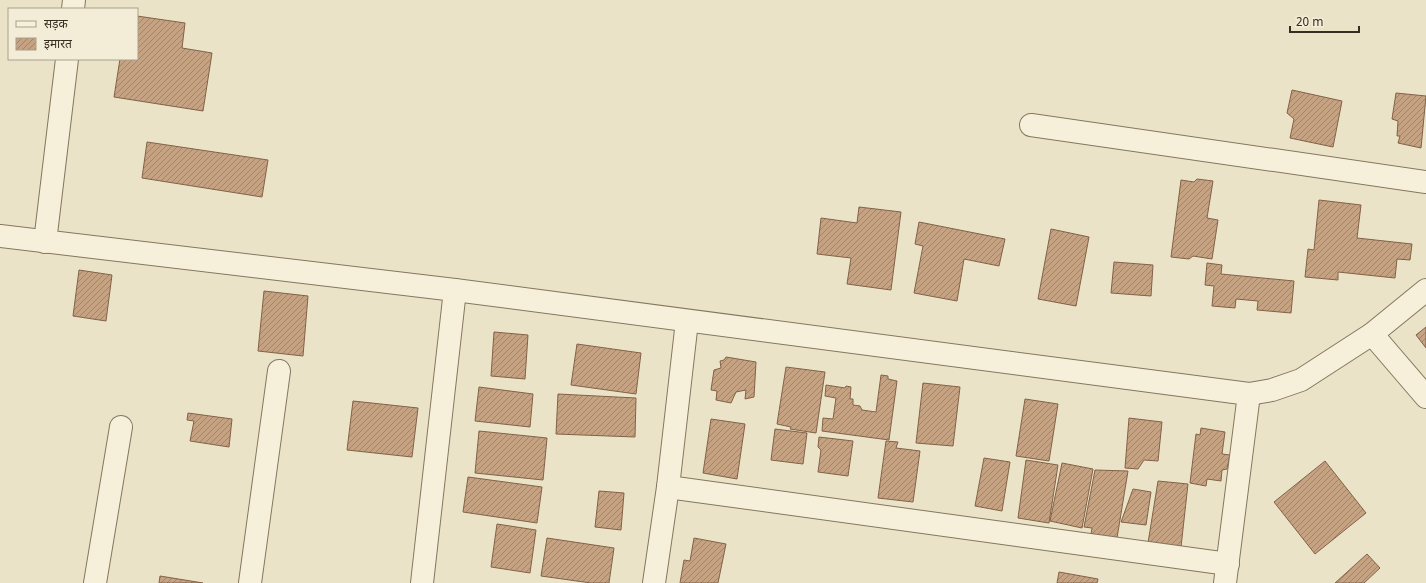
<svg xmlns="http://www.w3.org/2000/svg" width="1426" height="583" viewBox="0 0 1426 583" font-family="Georgia,'Noto Sans Devanagari',serif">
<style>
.building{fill:url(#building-hatch);stroke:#826247}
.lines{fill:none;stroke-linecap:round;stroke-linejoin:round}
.street-casing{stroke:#85765f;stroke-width:24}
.street{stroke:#f6f0db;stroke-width:22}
</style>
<defs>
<pattern id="building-hatch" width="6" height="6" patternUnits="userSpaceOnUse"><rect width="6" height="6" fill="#c5a282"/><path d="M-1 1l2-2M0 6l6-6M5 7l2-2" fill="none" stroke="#a1846a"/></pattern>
</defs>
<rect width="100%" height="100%" fill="#eae3c8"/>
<g class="building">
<polygon points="137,16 185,23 182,48 212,53 203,111 114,97 120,59 137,59"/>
<polygon points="1292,90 1342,101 1333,147 1290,138 1294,119 1287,113"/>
<polygon points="1396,93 1426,96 1421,148 1398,143 1400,136 1397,136 1398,121 1392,119"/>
<polygon points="147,142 268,160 262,197 142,178"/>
<polygon points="1197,179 1213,181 1207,218 1218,220 1212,259 1193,256 1189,259 1171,257 1181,180 1194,182"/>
<polygon points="1319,200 1361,205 1357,238 1412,244 1410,260 1397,259 1395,278 1338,272 1338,280 1305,277 1308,249 1314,250"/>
<polygon points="859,207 901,212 891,290 847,284 851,258 817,254 821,218 857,223"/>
<polygon points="919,222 1005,239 999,266 964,259 957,301 914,293 923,246 915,244"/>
<polygon points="1051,229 1089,237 1076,306 1038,299"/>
<polygon points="1114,262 1153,265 1151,296 1111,293"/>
<polygon points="1207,263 1222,265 1221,274 1294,281 1291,313 1257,310 1258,301 1236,299 1235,308 1212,306 1214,286 1205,285"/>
<polygon points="79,270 112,275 106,321 73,316"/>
<polygon points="264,291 308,296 303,356 258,351"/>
<polygon points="1426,327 1426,348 1416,335"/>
<polygon points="494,332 528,335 525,379 491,376"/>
<polygon points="577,344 641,353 636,394 571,385"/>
<polygon points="726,357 756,362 754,397 745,399 746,390 736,392 731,403 716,400 717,391 711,390 714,370 721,368 720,361 724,360"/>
<polygon points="786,367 825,372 816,433 790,429 791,427 777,424"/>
<polygon points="881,375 888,376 888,379 897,381 889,440 822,431 823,418 833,419 836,398 825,396 826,385 845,388 846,386 851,387 850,399 853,399 853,405 860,406 862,410 876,412"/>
<polygon points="923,383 960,387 953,446 916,443"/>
<polygon points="479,387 533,394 530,427 475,421"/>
<polygon points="558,394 636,398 635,437 556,434"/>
<polygon points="1025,399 1058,404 1049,461 1016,456"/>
<polygon points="353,401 418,408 412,457 347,450"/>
<polygon points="188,413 232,419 229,447 190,441 194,421 187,420"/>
<polygon points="1129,418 1162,422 1158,461 1144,460 1138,469 1125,468"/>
<polygon points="711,419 745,424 737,479 703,473"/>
<polygon points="1201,428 1225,432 1222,454 1230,455 1227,469 1222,470 1221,481 1207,479 1206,486 1190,483 1196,434 1200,435"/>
<polygon points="775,429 807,433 803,464 771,460"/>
<polygon points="479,431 547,438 543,480 475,473"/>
<polygon points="819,437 853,441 848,476 818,472 821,450 818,447"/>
<polygon points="886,441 898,442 896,448 920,451 913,502 878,498"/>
<polygon points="984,458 1010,462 1002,511 975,506"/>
<polygon points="1026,460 1058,465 1049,523 1018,518"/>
<polygon points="1325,461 1366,513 1315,554 1274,502"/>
<polygon points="1062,463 1093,469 1082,528 1050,521"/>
<polygon points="1095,470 1128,471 1117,538 1091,534 1092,528 1084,527"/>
<polygon points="468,477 542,487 537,523 463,512"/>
<polygon points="1158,481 1188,484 1181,547 1148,543"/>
<polygon points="1133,489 1151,492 1146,525 1121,522"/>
<polygon points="599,491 624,493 621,530 595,527"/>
<polygon points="497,524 536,530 530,573 491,567"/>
<polygon points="547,538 614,548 609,583 591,583 541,576"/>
<polygon points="694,538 726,544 718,583 680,583 684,560 690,561"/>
<polygon points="1367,554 1380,568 1364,583 1335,583"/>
<polygon points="1059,572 1098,579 1097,583 1057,583"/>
<polygon points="160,576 203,583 159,583"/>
</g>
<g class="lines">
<defs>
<g id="street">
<polyline points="73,9 74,0"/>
<polyline points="1031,125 1426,182"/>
<polyline points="0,236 455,290 1249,394 1272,390 1301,380 1372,334 1426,290"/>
<polyline points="45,242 67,59"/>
<polyline points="1372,334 1426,397"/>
<polyline points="668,487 1228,564"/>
<polyline points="95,583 121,427"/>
<polyline points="250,583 279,371"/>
<polyline points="422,583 455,290"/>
<polyline points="654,583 668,487 687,321"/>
<polyline points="1225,583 1249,394"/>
</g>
</defs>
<use href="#street" class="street-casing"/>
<use href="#street" class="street"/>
</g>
<rect x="8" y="8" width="130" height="52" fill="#f3edd7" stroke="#a8a08e"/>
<rect x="16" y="21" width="20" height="6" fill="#f6f0db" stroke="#a8a08e"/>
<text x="44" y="28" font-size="12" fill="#372d21">सड़क</text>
<rect x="16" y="38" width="20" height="12" fill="url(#building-hatch)" stroke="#a8a08e"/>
<text x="44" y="48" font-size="12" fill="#372d21">इमारत</text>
<path d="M1290 26v6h69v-6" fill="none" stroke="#372d21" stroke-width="2"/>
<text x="1296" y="26" font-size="12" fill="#372d21" stroke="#f3edd7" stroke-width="3" paint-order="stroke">20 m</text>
</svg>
